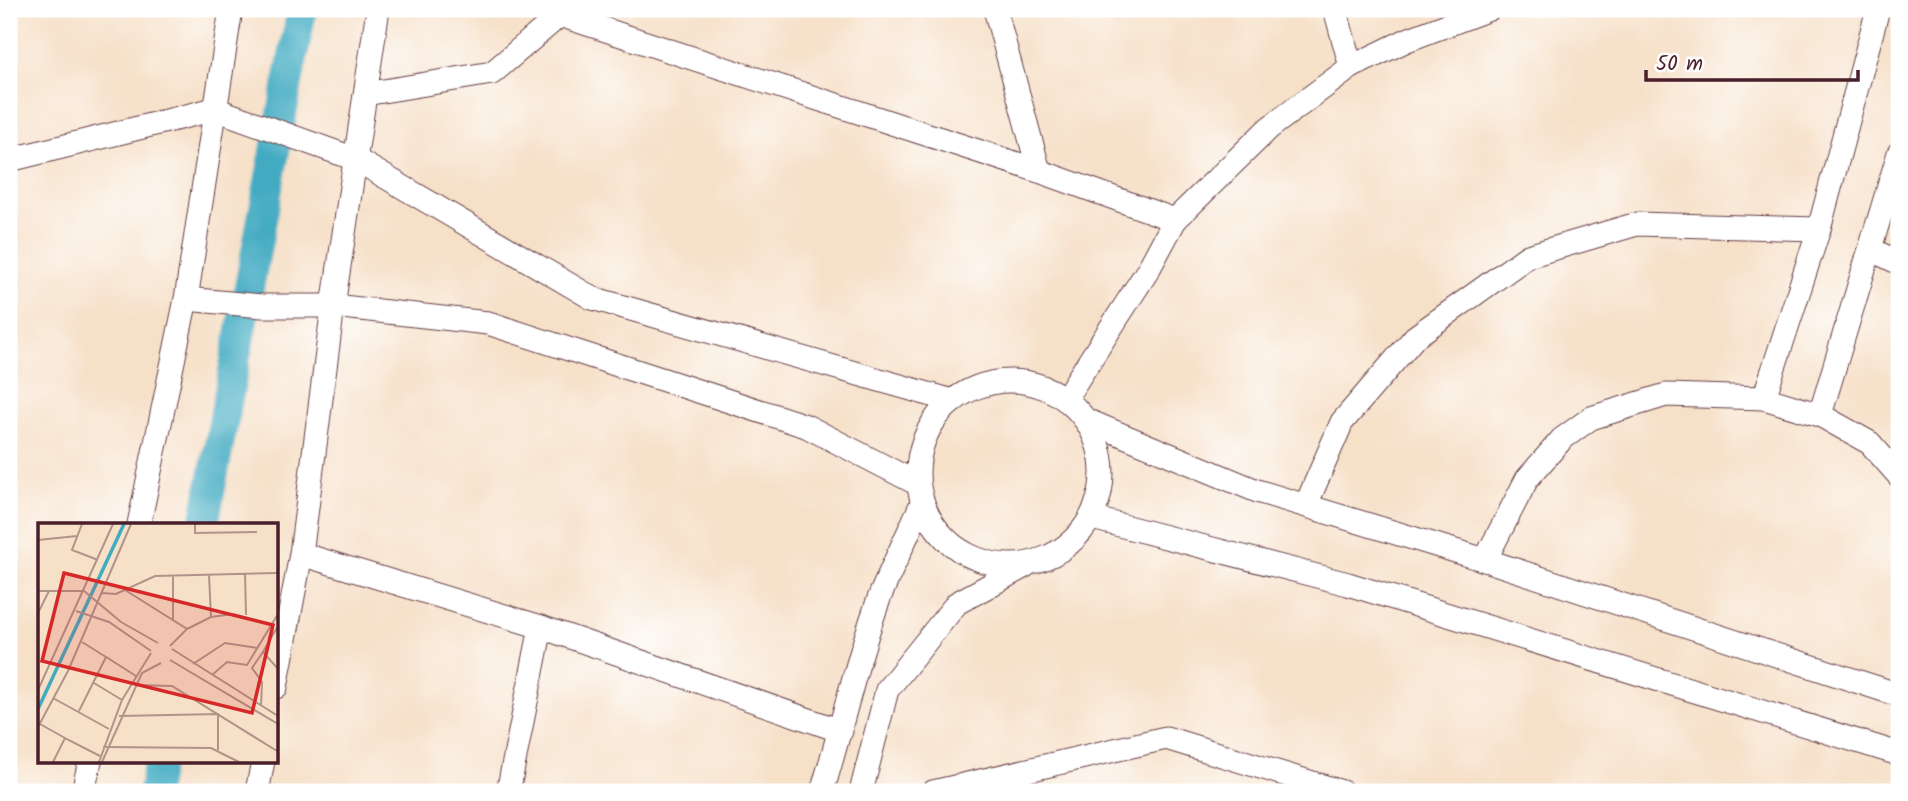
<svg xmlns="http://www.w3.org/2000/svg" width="1908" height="801" viewBox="0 0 1908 801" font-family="Kalam,sans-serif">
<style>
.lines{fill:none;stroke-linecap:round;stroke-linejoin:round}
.canal{stroke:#42abc2;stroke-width:30}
.minor-casing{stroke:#643c43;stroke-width:25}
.minor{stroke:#fff;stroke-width:23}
.inset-river{fill:none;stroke:#42abc2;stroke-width:3.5}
.inset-road{fill:none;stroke:#b19389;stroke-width:2}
.view{fill:#d62828;fill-opacity:0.15;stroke:#d62828;stroke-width:3.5}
.inset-edge{fill:none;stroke:#4a1f2b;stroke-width:3.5}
</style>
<rect width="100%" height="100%" fill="#fff"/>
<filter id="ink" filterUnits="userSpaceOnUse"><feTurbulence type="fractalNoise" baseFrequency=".0143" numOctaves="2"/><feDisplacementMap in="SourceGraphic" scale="14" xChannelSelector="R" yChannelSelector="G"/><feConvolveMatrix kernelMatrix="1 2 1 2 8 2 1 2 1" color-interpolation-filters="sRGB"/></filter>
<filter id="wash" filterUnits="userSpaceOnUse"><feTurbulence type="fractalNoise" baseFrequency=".00686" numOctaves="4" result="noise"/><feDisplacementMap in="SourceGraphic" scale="28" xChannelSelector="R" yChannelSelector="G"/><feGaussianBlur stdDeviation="1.57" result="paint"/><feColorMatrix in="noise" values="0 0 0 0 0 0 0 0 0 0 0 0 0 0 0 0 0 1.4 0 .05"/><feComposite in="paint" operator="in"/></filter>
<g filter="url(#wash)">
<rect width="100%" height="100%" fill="#f6e0c8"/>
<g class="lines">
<g class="canal">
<polyline points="204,524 302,9"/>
<polyline points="153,792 159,761"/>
</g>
</g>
</g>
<g filter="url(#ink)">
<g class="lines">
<defs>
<g id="minor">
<polyline points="995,9 1039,171"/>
<polyline points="1335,9 1351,67"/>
<polyline points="560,15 1039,171 1175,220 1148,270 1065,399"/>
<polyline points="365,94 492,73 567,9"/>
<polyline points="1899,153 1870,249 1899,263"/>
<polyline points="9,160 215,109 355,159 592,298 953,401"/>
<polyline points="1175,220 1269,128 1351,67 1407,40 1489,9"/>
<polyline points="1870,249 1820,415 1870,443 1899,476"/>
<polyline points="186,299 262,306 333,306 488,323 806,426 918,484"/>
<circle cx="1010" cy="473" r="92"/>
<polyline points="1764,398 1820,415"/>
<polyline points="1086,420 1257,491 1485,560 1899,695"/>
<polyline points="1306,505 1342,422 1415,337 1528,256 1637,224 1819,229"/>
<polyline points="1092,518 1348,584 1899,754"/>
<polyline points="139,524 186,299 231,9"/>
<polyline points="301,554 541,627"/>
<polyline points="1485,560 1527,479 1562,439 1591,418 1666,395 1764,398 1819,229 1878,9"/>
<polyline points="276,687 301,554 333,306 378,9"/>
<polyline points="83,792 90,761"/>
<polyline points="257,792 263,761"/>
<polyline points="508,792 541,627 841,731"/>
<path d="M822 792C842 727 856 660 880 596 893 565 908 534 922 503"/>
<polyline points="861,792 887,690 957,603 1025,566"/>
<polyline points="933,792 1166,738 1342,792"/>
</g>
</defs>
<use href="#minor" class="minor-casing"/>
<use href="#minor" class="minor"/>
</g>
</g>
<g transform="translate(38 523)">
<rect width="240" height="240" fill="#f6e0c8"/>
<path class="inset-river" d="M0 186 86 1"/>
<path class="inset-road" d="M44 1 34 27 60 37M157 1V10L219 9M0 17 39 13M207 51 208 92M171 52 173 94M135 53V97M87 67 149 106 132 123M0 68H11L0 90M11 68H46L83 99 120 120M64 70 78 71 117 53 240 50M38 88 71 99 113 128M240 103 225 129 240 146M149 106 173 94 195 91 233 101M44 119 68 134M134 126 240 193M132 137 240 201M155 141 187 120 219 125M174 152 189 139 209 142 240 91M56 160 84 177M98 162 134 163 239 228M0 167 75 1M15 175 71 206M223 183 224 159 214 145 225 129M41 188 68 134 98 153M81 193 180 191V227M2 201 27 215M0 204 30 148 93 1M65 224 173 225 201 239M15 239 27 215 62 233M61 239 84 177 113 130M64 239 104 150 123 140"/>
<path class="view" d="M26 50 235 102 214 190 4 138Z"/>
<rect width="240" height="240" class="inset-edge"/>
</g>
<rect width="1908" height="801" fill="none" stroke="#fff" stroke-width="35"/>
<path d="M1646 70v10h212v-10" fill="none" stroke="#4a1f2b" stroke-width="3.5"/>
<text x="1656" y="70" font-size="21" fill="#4a1f2b" stroke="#ffffff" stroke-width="5" paint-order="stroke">50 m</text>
</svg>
